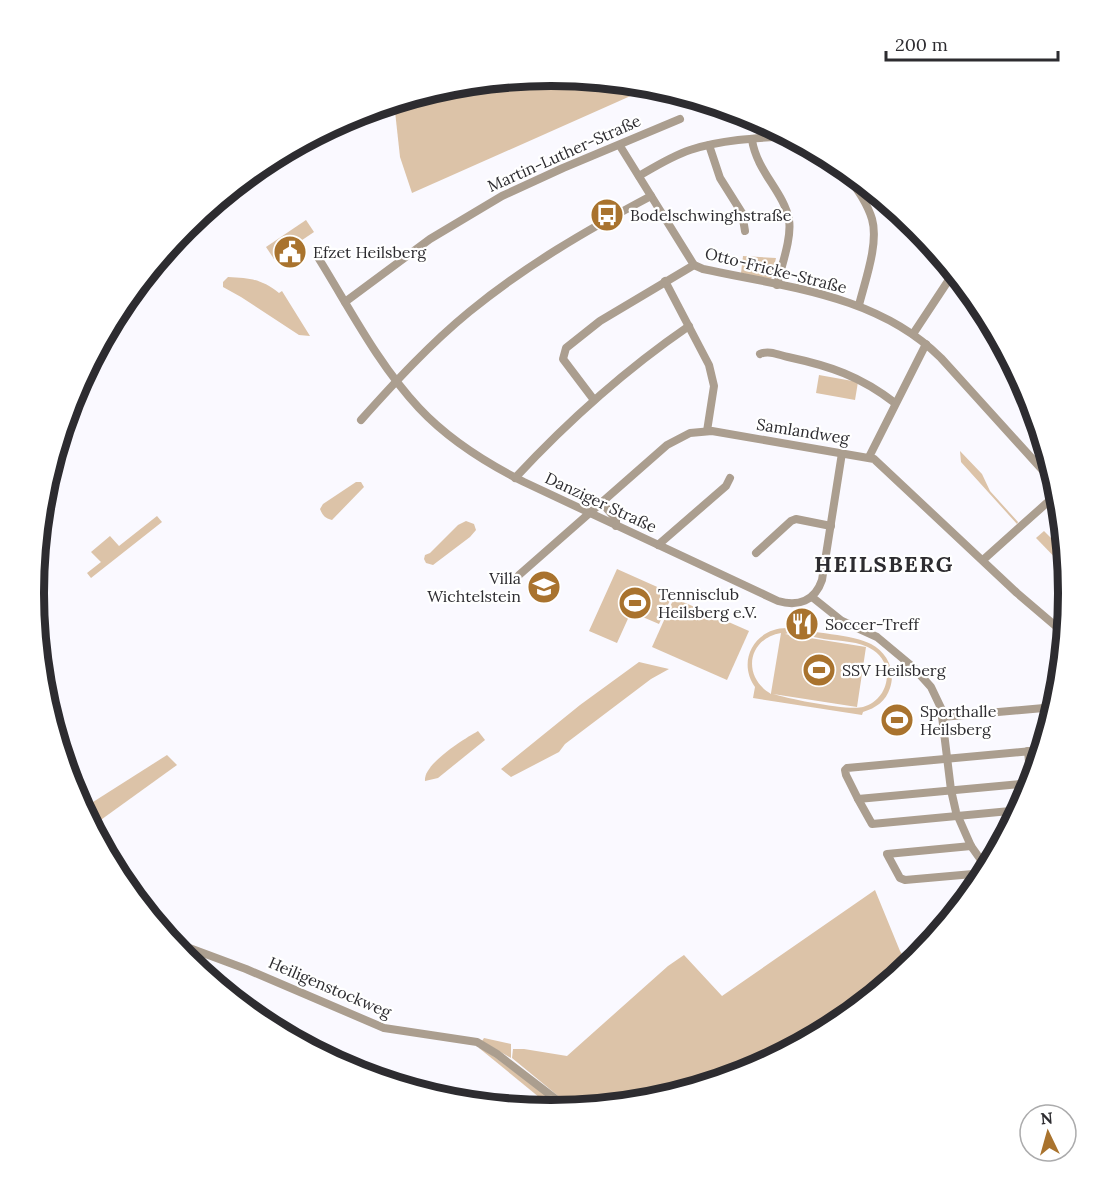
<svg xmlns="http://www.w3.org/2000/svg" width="1102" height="1187" viewBox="0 0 1102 1187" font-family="Lora,serif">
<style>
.green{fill:#dcc3a8;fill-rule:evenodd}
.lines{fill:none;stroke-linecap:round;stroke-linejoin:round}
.minor{stroke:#ab9e8f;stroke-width:8}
.labels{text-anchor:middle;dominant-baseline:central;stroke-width:4.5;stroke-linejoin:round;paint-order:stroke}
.street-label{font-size:16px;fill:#2d2c30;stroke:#fff}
.poi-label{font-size:16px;fill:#2d2c30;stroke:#fff;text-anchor:start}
.district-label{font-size:22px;font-weight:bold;letter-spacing:1.5px;fill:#2d2c30;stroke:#fff}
.rim{fill:none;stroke:#2d2c30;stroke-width:8}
</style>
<rect width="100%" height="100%" fill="#faf9ff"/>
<g class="green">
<polygon points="551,76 653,86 412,193 400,157 394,102 450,85"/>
<polygon points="306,220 314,232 274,259 266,247"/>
<polygon points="743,256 776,258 771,280 741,273"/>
<path d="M228 277C250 278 261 279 279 293L282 291 310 336 299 335 241 297 223 287V282Z"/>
<polygon points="819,375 858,382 855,400 816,393"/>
<polygon points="960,451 982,474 990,491 1018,522 1017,524 961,462"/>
<path d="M356 482H361L364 487 332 520C325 518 323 516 320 509L323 504Z"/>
<polygon points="157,516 162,522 91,578 87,573 101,562 91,552 110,536 119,546"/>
<polygon points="466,521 474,524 476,530 470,537 433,565 426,563 424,559 425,555 430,553 458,525"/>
<polygon points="1044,531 1065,552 1067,570 1036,538"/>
<polygon points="617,569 673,594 659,624 631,612 617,643 589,631"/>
<polygon points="674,598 749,631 727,680 652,647"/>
<path d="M788 628C809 632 855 635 871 644 887 652 896 671 890 688 886 701 876 708 863 712L862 715 753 698 755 687C736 660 756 627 788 628ZM781 633 771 693V694C742 677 747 639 781 633ZM785 634C794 632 813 637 824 639 839 641 860 641 873 650 896 665 889 700 863 707 849 711 789 699 773 694L857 707 866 647Z"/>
<polygon points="639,662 669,669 651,679 565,744 559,752 511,777 501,769 580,705"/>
<path d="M478 731 485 740 438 778 425 781C423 764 464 739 478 731Z"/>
<polygon points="167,755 177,765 91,827 82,809"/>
<polygon points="875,890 900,951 910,966 838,1024 749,1072 652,1102 574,1109 512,1058 513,1049 524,1049 567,1056 668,966 684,955 722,996"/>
<polygon points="484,1038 511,1044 511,1058 482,1041"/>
<polygon points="481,1047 566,1110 556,1111 479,1048"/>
</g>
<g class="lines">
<g class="minor">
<path d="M752 140C757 172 784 192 789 220 792 238 781 267 777 285"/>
<polyline points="709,145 720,178 742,213 745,231"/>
<path d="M620 146 694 265 703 269C786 287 878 295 941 358L1057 486"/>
<path d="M839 163C850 180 866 199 872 219 879 243 865 281 859 305"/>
<path d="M639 176C656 166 672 156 690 150 721 140 756 138 789 136"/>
<path d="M319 259C350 309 378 364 419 408 448 439 486 463 524 482L778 601C798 607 815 601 822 580L842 453"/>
<polyline points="665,281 709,365 714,386 707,431"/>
<polyline points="345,302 430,239 502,196 563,168 680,119"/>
<polyline points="913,334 954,272"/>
<path d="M760 354C769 350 779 355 788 357 830 366 860 376 895 403"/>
<polyline points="594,400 563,359 566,348 600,321 694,265"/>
<path d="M361 420C395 382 430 344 469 312 525 266 587 230 651 196"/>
<polyline points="869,457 926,344"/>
<path d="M515 478C568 421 625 370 689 326"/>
<polyline points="602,503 616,519 616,526"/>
<polyline points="658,545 726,486 730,478"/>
<polyline points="756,553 791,521 796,519 831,526"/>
<polyline points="983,560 1059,492"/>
<polyline points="519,575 667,445 690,433 712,431 874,459 1017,593 1065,634"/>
<polyline points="812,597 842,621 877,637 913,667 931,687 941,708 951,790 956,812 971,846 988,870"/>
<polyline points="942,717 1055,707"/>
<polyline points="858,799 846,775 845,770 847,768 1042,750"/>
<polyline points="1020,810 872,824 858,799 1031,783 1028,751"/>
<polyline points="971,846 887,854 900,878 905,880 973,874 979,872 985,867"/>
<polyline points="168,940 246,969 384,1028 477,1042 497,1054 570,1110"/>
</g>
</g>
<defs>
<symbol id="bus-disc" viewBox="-11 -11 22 22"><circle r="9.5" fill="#a9732e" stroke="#fff"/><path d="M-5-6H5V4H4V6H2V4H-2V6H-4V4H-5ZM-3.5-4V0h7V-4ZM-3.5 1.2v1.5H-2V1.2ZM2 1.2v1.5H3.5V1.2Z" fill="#fff"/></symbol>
<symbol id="civic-disc" viewBox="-11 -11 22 22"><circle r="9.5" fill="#a9732e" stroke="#fff"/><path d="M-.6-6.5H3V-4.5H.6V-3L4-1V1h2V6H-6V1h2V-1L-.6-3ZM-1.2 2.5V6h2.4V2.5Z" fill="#fff"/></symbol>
<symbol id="school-disc" viewBox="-11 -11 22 22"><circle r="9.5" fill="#a9732e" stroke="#fff"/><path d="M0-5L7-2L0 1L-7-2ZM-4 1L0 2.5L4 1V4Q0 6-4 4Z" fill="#fff"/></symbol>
<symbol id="stadium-disc" viewBox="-11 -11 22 22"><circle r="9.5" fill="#a9732e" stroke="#fff"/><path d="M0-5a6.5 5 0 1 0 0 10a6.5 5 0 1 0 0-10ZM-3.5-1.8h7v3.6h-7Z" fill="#fff"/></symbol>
<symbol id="restaurant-disc" viewBox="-11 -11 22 22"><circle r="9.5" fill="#a9732e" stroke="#fff"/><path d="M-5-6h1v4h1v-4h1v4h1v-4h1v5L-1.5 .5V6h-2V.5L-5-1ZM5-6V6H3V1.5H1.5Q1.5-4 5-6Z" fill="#fff"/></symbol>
</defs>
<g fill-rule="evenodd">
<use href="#bus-disc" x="588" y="196" width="38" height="38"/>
<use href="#civic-disc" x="271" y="233" width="38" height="38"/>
<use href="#school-disc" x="525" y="568" width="38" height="38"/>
<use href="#stadium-disc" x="616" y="584" width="38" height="38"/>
<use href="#restaurant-disc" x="783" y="605" width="38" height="38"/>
<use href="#stadium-disc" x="800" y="651" width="38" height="38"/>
<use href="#stadium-disc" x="878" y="701" width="38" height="38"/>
</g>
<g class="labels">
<g class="street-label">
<text transform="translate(564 153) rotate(-24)">Martin-Luther-Straße</text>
<text transform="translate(776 270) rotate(14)">Otto-Fricke-Straße</text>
<text transform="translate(803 431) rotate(9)">Samlandweg</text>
<text transform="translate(601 502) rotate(25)">Danziger Straße</text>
<text transform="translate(330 987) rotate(23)">Heiligenstockweg</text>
</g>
<g class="poi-label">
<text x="630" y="215">Bodelschwinghstraße</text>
<text x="313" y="252">Efzet Heilsberg</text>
<text x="521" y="578" text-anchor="end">Villa<tspan x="521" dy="18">Wichtelstein</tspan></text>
<text x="658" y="594">Tennisclub<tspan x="658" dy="18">Heilsberg e.V.</tspan></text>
<text x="825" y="624">Soccer-Treff</text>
<text x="842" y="670">SSV Heilsberg</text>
<text x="920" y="711">Sporthalle<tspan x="920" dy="18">Heilsberg</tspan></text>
</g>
<g class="district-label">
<text x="884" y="564">HEILSBERG</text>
</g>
</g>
<path d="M0 0H1102V1187H0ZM44 593a507 507 0 1 1 1014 0a507 507 0 1 1-1014 0Z" fill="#fff" fill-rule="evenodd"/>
<path class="rim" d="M44 593a507 507 0 1 1 1014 0a507 507 0 1 1-1014 0Z"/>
<g transform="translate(1048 1133) rotate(355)"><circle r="28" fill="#ffffff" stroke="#ababac" stroke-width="1.5"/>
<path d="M0-4.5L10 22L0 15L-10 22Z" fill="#a9732e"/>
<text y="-9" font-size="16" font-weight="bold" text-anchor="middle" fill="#2d2c30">N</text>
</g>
<path d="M886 51v9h172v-9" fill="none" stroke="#2d2c30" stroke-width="3"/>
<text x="895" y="51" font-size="18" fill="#2d2c30" stroke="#ffffff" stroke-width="4.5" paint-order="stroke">200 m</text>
</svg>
